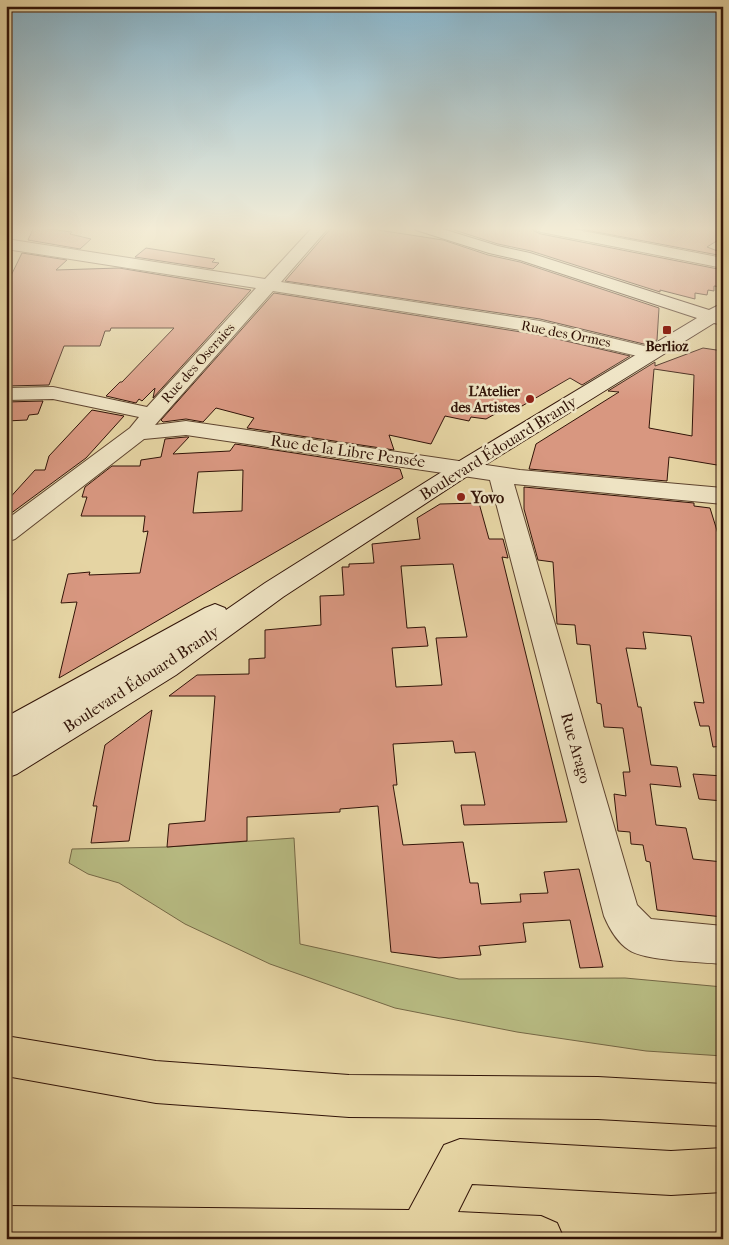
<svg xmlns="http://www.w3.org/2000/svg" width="729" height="1245" viewBox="0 0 729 1245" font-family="'IM FELL French Canon',serif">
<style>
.green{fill:#b8bc83;stroke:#756846}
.building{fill:#d89780;stroke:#321408;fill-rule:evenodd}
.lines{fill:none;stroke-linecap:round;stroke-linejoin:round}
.street-casing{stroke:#5f442f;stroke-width:2}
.secondary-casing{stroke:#321408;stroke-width:2}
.highway-casing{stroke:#321408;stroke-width:2}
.street{fill:#eee3c3;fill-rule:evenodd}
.secondary{fill:#eee3c3;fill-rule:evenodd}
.highway{fill:#e5d4a3;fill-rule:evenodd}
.poi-dot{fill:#8f2418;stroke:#eee3c3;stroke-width:2}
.labels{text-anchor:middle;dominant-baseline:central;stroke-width:5;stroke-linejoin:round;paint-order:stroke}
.far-street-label{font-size:14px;fill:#321408;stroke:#eee3c3}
.far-poi-label{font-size:14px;font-weight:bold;fill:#321408;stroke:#eee3c3}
.street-label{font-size:16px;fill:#321408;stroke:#eee3c3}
.poi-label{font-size:16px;font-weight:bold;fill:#321408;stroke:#eee3c3;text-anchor:start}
</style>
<rect width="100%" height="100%" fill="#e5d4a3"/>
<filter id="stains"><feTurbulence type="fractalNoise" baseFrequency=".004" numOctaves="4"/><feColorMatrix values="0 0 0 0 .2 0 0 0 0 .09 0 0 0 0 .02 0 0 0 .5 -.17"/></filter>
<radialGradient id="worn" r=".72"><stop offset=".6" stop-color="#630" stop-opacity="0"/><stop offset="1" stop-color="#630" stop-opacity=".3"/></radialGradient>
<polygon class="green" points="294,838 300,944 459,979 625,978 723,987 723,1056 646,1051 517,1032 395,1008 270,964 185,924 119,883 88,874 69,863 72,849 167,847"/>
<g class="building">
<polygon points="34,227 72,232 70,234 91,239 80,249 28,240"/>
<polygon points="332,227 380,227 378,230 443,240 488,255 520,262 659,308 657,340 648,345 540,319 285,281"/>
<polygon points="456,227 532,227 534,231 541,234 723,270 723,287 714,286 714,291 708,290 707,295 695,293 695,299 660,290 660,292 531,251 498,244 454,230"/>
<polygon points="570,227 723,227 723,237 707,247 723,253 723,256"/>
<polygon points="146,248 215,259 212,262 219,263 213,269 135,257"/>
<polygon points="22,253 67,260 56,270 119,268 251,290 153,398 155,388 142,401 139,399 136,403 106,396 120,382 122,382 174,328 111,328 110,331 105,331 100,346 64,346 49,385 6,386 6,286"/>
<polygon points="274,293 540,335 630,356 582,385 570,378 522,406 513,404 486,419 471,417 469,421 445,416 431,444 389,435 394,450 247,428 254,418 216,408 203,422 186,419 163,422 161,420"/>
<path d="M703 348 723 351V466L669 457 667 481 529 469 536 444 619 392 608 391 655 362V366ZM654 369 694 375 692 436 649 428Z"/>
<polygon points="43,401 38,414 29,415 27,420 6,421 6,402"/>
<polygon points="92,410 124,416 86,458 6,517 6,502 35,470 45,470 49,456"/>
<path d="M186 437H189L173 454 230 451 235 444 400 469 403 478 59 678 77 602 61 603 68 574 90 572 89 575 140 573 148 531 143 532 145 516H81L87 497H82L85 487 112 466H140L141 460 161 457 165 439ZM243 470 242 511 193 513 198 472Z"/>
<polygon points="524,487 694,503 694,506 710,508 723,550 723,746 713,747 709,726 700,726 694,702 704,703 691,636 643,632 646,649 626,648 638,707 641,707 651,765 677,767 681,787 650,784 656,825 686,828 693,859 723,862 723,917 657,910 650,862 646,861 643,845 631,844 630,832 618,831 614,794 626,796 623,772 630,772 623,728 604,727 601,704 597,703 590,645 577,644 575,625 557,624 553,562 538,560 524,509"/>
<path d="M479 503 489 539H503L508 558 502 557 567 822 464 825 461 805H485L475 752 455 753 453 741 393 744 397 785H393L403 845 463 842 470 883H478L481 904 521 902 520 894 548 893 544 872 579 869 603 967 580 968 570 920 523 923 526 942 479 946 481 955 439 958 391 952 378 806 340 809V812L247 817V841L167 847 169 824 205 821 215 696H169L197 675 249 674V659L265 658V630L321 625 320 596 344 595 342 567H349V564L374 563 372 544 420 539 417 518 440 504ZM453 564 467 637 436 638 442 685 396 687 392 648 428 646 425 627 407 628 401 566Z"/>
<polygon points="152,710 129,841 91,843 97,806 93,806 105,745"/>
<polygon points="693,774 723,776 723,801 699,799"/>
</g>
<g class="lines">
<defs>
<g id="street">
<path d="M313 227H329L281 282 540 321 657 349 660 353 657 357 650 359 540 333 273 291 155 425 186 421 520 470 723 488V504L514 484 637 905 651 919 723 926V964C701 962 645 961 629 950 618 943 609 928 604 916L490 480 186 435 144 439 15 539 6 542V520L130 428 139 417 53 399 6 400V388L53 387 147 407 256 288 6 249V239L265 279Z"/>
<polygon points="534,227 562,227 723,258 723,268 541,232 536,230"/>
</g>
<polygon id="secondary" points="414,227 436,227 498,246 530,253 709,310 723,303 723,325 714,323 472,473 283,597 176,675 17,774 6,778 6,747 9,745 6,746 6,717 205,608 215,604 225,608 226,610 265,583 456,463 697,318 520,260 489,253 416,230"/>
<g id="highway">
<polygon points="6,1036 156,1061 349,1075 598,1077 723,1084 723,1126 598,1119 349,1117 156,1103 6,1076"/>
<polygon points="460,1139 671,1151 723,1148 723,1192 671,1195 472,1184 458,1212 541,1216 557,1223 564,1239 6,1239 6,1206 409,1210 444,1145"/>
</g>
</defs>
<use href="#street" class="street-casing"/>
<use href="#secondary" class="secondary-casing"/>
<use href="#highway" class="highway-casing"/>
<use href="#street" class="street"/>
<use href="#secondary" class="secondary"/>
<use href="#highway" class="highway"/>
</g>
<linearGradient id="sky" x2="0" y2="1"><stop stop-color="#87b6ce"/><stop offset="0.57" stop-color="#f3ecd6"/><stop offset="1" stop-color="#f3ecd6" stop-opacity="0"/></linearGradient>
<rect width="729" height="401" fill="url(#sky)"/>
<g class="poi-dot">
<rect x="662" y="325" width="10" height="10" rx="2.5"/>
<circle cx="530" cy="399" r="5"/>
<circle cx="461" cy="497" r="5"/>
</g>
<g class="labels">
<g class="far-street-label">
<text transform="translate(566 334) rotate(11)">Rue des Ormes</text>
<text transform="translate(198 363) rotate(-48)">Rue des Oseraies</text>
</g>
<g class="far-poi-label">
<text x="667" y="346">Berlioz</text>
<text x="520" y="391" text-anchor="end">L'Atelier<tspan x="520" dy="16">des Artistes</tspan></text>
</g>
<g class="street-label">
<text transform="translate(498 448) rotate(-32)">Boulevard Édouard Branly</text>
<text transform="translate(348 451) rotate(8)">Rue de la Libre Pensée</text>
<text transform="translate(141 679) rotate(-33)">Boulevard Édouard Branly</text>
<text transform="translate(576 748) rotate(74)">Rue Arago</text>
</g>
<g class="poi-label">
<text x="471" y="497">Yovo</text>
</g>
</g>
<rect width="729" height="1245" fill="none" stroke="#e5d4a3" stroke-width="25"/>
<rect x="8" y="8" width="714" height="1230" fill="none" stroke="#321408" stroke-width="2.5"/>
<rect x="12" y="12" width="704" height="1220" fill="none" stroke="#321408"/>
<rect width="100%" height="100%" filter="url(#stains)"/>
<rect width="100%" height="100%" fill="url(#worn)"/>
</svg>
